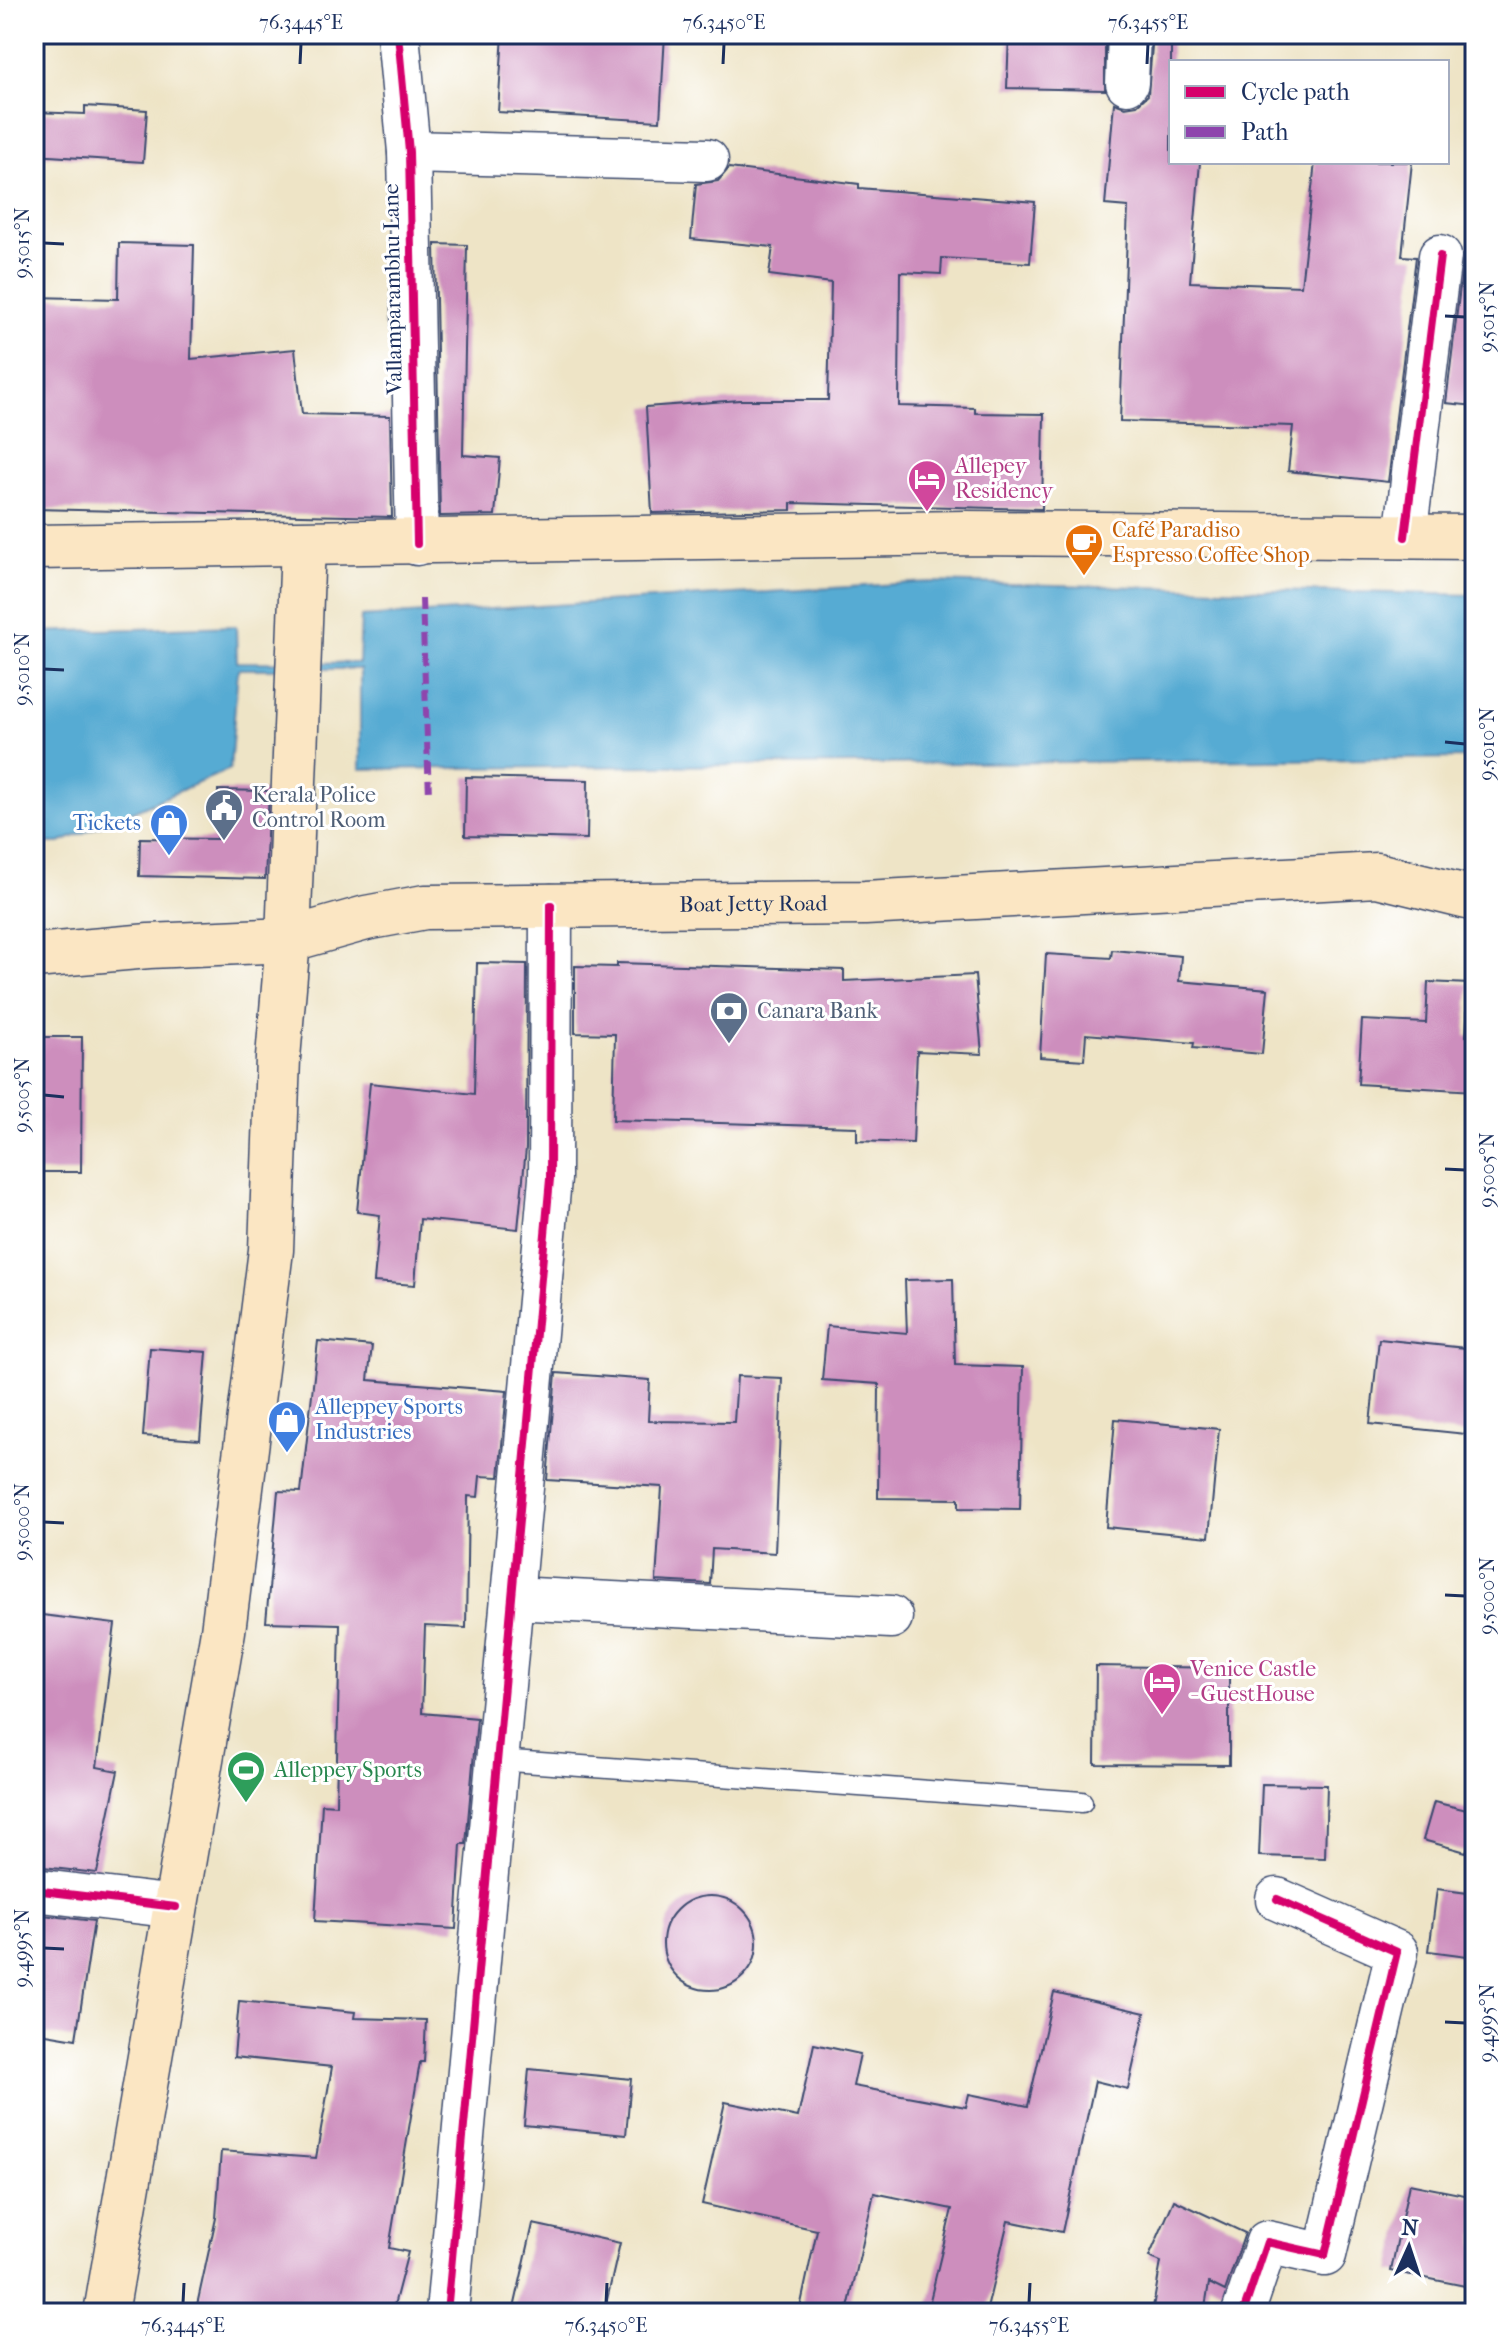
<svg xmlns="http://www.w3.org/2000/svg" width="1509" height="2347" viewBox="0 0 1509 2347" font-family="'IM FELL French Canon',serif">
<style>
.water{fill:#57abd3;stroke:#396d98;stroke-width:2}
.building{fill:#cd8ebd}
.lines{fill:none;stroke-linecap:round;stroke-linejoin:round}
.service-casing{stroke:#3b4a6e;stroke-width:23}
.minor-casing{stroke:#3b4a6e;stroke-width:45}
.secondary-casing{stroke:#3b4a6e;stroke-width:47}
.service{stroke:#fff;stroke-width:20}
.minor{stroke:#fff;stroke-width:42}
.secondary{stroke:#fbe6c3;stroke-width:44}
.quiet{stroke:#8e44ad;stroke-width:6;stroke-dasharray:12 6;stroke-linecap:butt}
.cycleway-casing{stroke:#fff;stroke-width:13}
.cycleway{stroke:#d6006c;stroke-width:8}
.ticks{fill:none;stroke:#1b2f5e;stroke-width:3}
.labels{text-anchor:middle;dominant-baseline:central;stroke-width:6;stroke-linejoin:round;paint-order:stroke}
.street-label{font-size:22px;fill:#1b2f5e;stroke:#fff}
.hotel-label{font-size:22px;fill:#b23c85;stroke:#fff;text-anchor:start}
.food-label{font-size:22px;fill:#c56008;stroke:#fff;text-anchor:start}
.service-label{font-size:22px;fill:#4e5e75;stroke:#fff;text-anchor:start}
.shop-label{font-size:22px;fill:#366cbe;stroke:#fff;text-anchor:end}
.leisure-label{font-size:22px;fill:#27864d;stroke:#fff;text-anchor:start}
.neatline{fill:none;stroke:#1b2f5e;stroke-width:3}
.ticks-label{font-size:20px;text-anchor:middle;fill:#1b2f5e}
</style>
<rect width="100%" height="100%" fill="#fff"/>
<filter id="ink" filterUnits="userSpaceOnUse"><feTurbulence type="fractalNoise" baseFrequency=".0125" numOctaves="2"/><feDisplacementMap in="SourceGraphic" scale="16" xChannelSelector="R" yChannelSelector="G"/><feConvolveMatrix kernelMatrix="1 2 1 2 8 2 1 2 1" color-interpolation-filters="sRGB"/></filter>
<filter id="wash" filterUnits="userSpaceOnUse"><feTurbulence type="fractalNoise" baseFrequency=".006" numOctaves="4" result="noise"/><feDisplacementMap in="SourceGraphic" scale="32" xChannelSelector="R" yChannelSelector="G"/><feGaussianBlur stdDeviation="1.8" result="paint"/><feColorMatrix in="noise" values="0 0 0 0 0 0 0 0 0 0 0 0 0 0 0 0 0 1.4 0 .05"/><feComposite in="paint" operator="in"/></filter>
<g filter="url(#wash)">
<rect width="100%" height="100%" fill="#eee4c6"/>
<polygon class="water" points="929,582 1475,595 1475,758 360,769 360,669 238,669 230,769 60,843 34,843 34,632 236,626 237,662 359,663 361,617"/>
<g id="blocks">
<g class="building">
<polygon points="503,34 665,34 660,121 498,112"/>
<polygon points="1009,34 1105,34 1105,90 1007,88"/>
<polygon points="1153,34 1171,34 1171,162 1200,162 1190,282 1301,286 1315,162 1412,162 1402,256 1416,257 1388,482 1288,471 1293,426 1120,421 1128,207 1105,205 1114,103 1125,107 1137,105 1148,95"/>
<polygon points="85,106 147,110 143,162 34,155 34,112 85,114"/>
<polygon points="729,168 859,184 859,188 1035,202 1030,263 942,258 941,274 900,272 899,406 975,408 975,413 1044,414 1042,509 791,503 791,510 652,513 646,407 740,400 828,400 831,283 769,275 773,247 691,239 696,184 718,181"/>
<polygon points="119,243 194,245 191,359 295,349 302,414 390,416 392,517 34,509 35,297 118,299"/>
<polygon points="435,244 467,245 463,455 500,458 495,515 440,516"/>
<polygon points="1463,262 1475,263 1475,406 1446,403"/>
<polygon points="466,777 588,780 587,839 465,836"/>
<polygon points="218,790 269,791 265,879 139,876 140,838 217,839"/>
<polygon points="1112,950 1181,956 1179,981 1268,989 1262,1054 1193,1048 1194,1043 1086,1034 1084,1060 1040,1057 1046,954 1111,958"/>
<polygon points="477,963 527,964 526,1148 518,1229 420,1219 415,1285 374,1282 380,1215 357,1212 370,1083 474,1094"/>
<polygon points="617,963 844,970 844,981 975,975 982,1054 917,1051 913,1143 857,1141 857,1127 613,1120 615,1034 575,1033 575,966 617,967"/>
<polygon points="1428,982 1469,984 1466,1036 1475,1037 1475,1091 1358,1084 1362,1020 1426,1023"/>
<polygon points="34,1037 82,1037 81,1172 34,1172"/>
<polygon points="953,1279 955,1365 1023,1367 1020,1509 959,1508 959,1499 878,1498 879,1384 822,1380 827,1326 907,1333 905,1280"/>
<polygon points="1379,1339 1475,1349 1475,1435 1370,1424"/>
<polygon points="318,1341 372,1346 368,1380 507,1391 499,1477 480,1476 478,1497 468,1496 466,1628 425,1626 422,1713 477,1718 466,1844 461,1844 456,1929 315,1921 322,1804 336,1805 340,1624 266,1622 278,1491 301,1492"/>
<polygon points="150,1348 207,1352 200,1440 143,1436"/>
<polygon points="556,1373 650,1380 648,1421 734,1422 737,1376 782,1378 775,1553 712,1549 710,1584 656,1581 662,1487 547,1480"/>
<polygon points="1115,1419 1219,1429 1209,1537 1106,1527"/>
<polygon points="34,1614 115,1624 97,1767 118,1771 97,1873 34,1866"/>
<polygon points="1096,1666 1229,1668 1229,1765 1095,1764"/>
<polygon points="1262,1784 1327,1785 1325,1858 1259,1856"/>
<polygon points="1434,1802 1475,1812 1475,1831 1466,1852 1423,1840"/>
<polygon points="1437,1889 1475,1894 1475,1957 1429,1951"/>
<circle cx="710" cy="1943" r="47"/>
<polygon points="34,1914 94,1921 76,2039 34,2032"/>
<polygon points="1054,1992 1145,2013 1128,2089 1095,2081 1062,2232 1008,2221 986,2313 927,2313 952,2209 874,2193 847,2313 799,2313 817,2230 702,2204 725,2102 798,2117 814,2044 860,2054 853,2086 966,2107 969,2094 1028,2106"/>
<polygon points="239,2001 355,2012 354,2018 426,2020 424,2062 420,2062 389,2248 408,2252 392,2313 234,2313 197,2305 216,2218 221,2151 316,2158 332,2067 234,2057"/>
<polygon points="529,2069 631,2079 626,2135 524,2125"/>
<polygon points="1409,2184 1475,2197 1475,2288 1391,2271"/>
<polygon points="1174,2200 1245,2233 1225,2291 1209,2283 1204,2313 1152,2313 1161,2262 1149,2257"/>
<polygon points="533,2224 620,2243 604,2313 513,2313"/>
</g>
</g>
</g>
<g filter="url(#ink)">
<use href="#blocks" fill-opacity="0" stroke="#3b4a6e" stroke-width="2"/>
<g class="lines">
<defs>
<polyline id="service" points="497,1760 1082,1802"/>
<g id="minor">
<polyline points="398,34 409,152 417,544"/>
<polyline points="1127,83 1129,34"/>
<polyline points="409,152 707,160"/>
<polyline points="1405,537 1440,256"/>
<polyline points="512,1598 891,1617"/>
<polyline points="34,1890 176,1907"/>
<polyline points="447,2313 550,1179 551,905"/>
<polyline points="1243,2313 1267,2242 1325,2255 1397,1952 1277,1899"/>
</g>
<g id="secondary">
<polyline points="34,547 965,533 1475,537"/>
<path id="s1" d="M34 956 149 946 288 940 366 918 425 907 865 903 1377 875 1475 899"/>
<polyline points="106,2313 223,1631 271,1250 278,1058 288,940 303,544"/>
</g>
</defs>
<use href="#service" class="service-casing"/>
<use href="#minor" class="minor-casing"/>
<use href="#secondary" class="secondary-casing"/>
<use href="#service" class="service"/>
<use href="#minor" class="minor"/>
<use href="#secondary" class="secondary"/>
<polyline class="quiet" points="422,599 429,796"/>
<defs>
<g id="cycleway">
<polyline points="398,34 409,152 417,544"/>
<polyline points="1405,537 1440,256"/>
<polyline points="34,1890 176,1907"/>
<polyline points="447,2313 550,1179 551,905"/>
<polyline points="1243,2313 1267,2242 1325,2255 1397,1952 1277,1899"/>
</g>
</defs>
<use href="#cycleway" class="cycleway-casing"/>
<use href="#cycleway" class="cycleway"/>
</g>
</g>
<path class="ticks" d="M300 64 301 44M723 64 724 44M1147 64 1148 44M44 243 64 244M1445 316 1465 317M44 669 64 670M1445 742 1465 744M44 1095 64 1097M1445 1169 1465 1170M44 1522 64 1523M1445 1595 1465 1596M44 1948 64 1949M1445 2022 1465 2023M183 2303 184 2283M606 2303 607 2283M1029 2303 1030 2283"/>
<defs>
<symbol id="hotel-pin" viewBox="-11 -11 22 30"><path d="M0 17L-7.5 6A9.5 9.5 0 1 1 7.5 6Z" fill="#d1479c" stroke="#fff"/><path d="M-6-4.5h1.5V1H6V5H4.5V3h-9V5H-6ZM-4 0a1.8 1.8 0 1 1 3.6 0ZM.5 0V-2.5h3Q6-2.5 6 0Z" fill="#fff"/></symbol>
<symbol id="cafe-pin" viewBox="-11 -11 22 30"><path d="M0 17L-7.5 6A9.5 9.5 0 1 1 7.5 6Z" fill="#e8710a" stroke="#fff"/><path d="M-5.5-4.5H6V0H3Q3 3.5 0 3.5H-2.5Q-5.5 3.5-5.5 0ZM3-3.2v2h1.7v-2ZM-6 4.5H4V6H-6Z" fill="#fff"/></symbol>
<symbol id="civic-pin" viewBox="-11 -11 22 30"><path d="M0 17L-7.5 6A9.5 9.5 0 1 1 7.5 6Z" fill="#5c6f8a" stroke="#fff"/><path d="M-.6-6.5H3V-4.5H.6V-3L4-1V1h2V6H-6V1h2V-1L-.6-3ZM-1.2 2.5V6h2.4V2.5Z" fill="#fff"/></symbol>
<symbol id="shop-pin" viewBox="-11 -11 22 30"><path d="M0 17L-7.5 6A9.5 9.5 0 1 1 7.5 6Z" fill="#3f7fe0" stroke="#fff"/><path d="M-5-2.5h2.3a2.7 3.5 0 0 1 5.4 0H5L5.5 6h-11ZM-1.5-2.5h3a1.5 2.3 0 0 0-3 0Z" fill="#fff"/></symbol>
<symbol id="bank-pin" viewBox="-11 -11 22 30"><path d="M0 17L-7.5 6A9.5 9.5 0 1 1 7.5 6Z" fill="#5c6f8a" stroke="#fff"/><path d="M-6-4H6V4H-6ZM0-2.3a2.3 2.3 0 1 0 0 4.6a2.3 2.3 0 1 0 0-4.6Z" fill="#fff"/></symbol>
<symbol id="stadium-pin" viewBox="-11 -11 22 30"><path d="M0 17L-7.5 6A9.5 9.5 0 1 1 7.5 6Z" fill="#2e9e5b" stroke="#fff"/><path d="M0-5a6.5 5 0 1 0 0 10a6.5 5 0 1 0 0-10ZM-3.5-1.8h7v3.6h-7Z" fill="#fff"/></symbol>
</defs>
<g fill-rule="evenodd">
<use href="#hotel-pin" x="905" y="457" width="44" height="60"/>
<use href="#cafe-pin" x="1062" y="521" width="44" height="60"/>
<use href="#civic-pin" x="202" y="786" width="44" height="60"/>
<use href="#shop-pin" x="147" y="801" width="44" height="60"/>
<use href="#bank-pin" x="707" y="989" width="44" height="60"/>
<use href="#shop-pin" x="265" y="1398" width="44" height="60"/>
<use href="#hotel-pin" x="1140" y="1660" width="44" height="60"/>
<use href="#stadium-pin" x="224" y="1748" width="44" height="60"/>
</g>
<g class="labels">
<g class="street-label">
<text transform="translate(393 289) rotate(-91)">Vallamparambhu Lane</text>
<text stroke="none"><textPath href="#s1" startOffset="724">Boat Jetty Road</textPath></text>
</g>
<g class="hotel-label">
<text x="955" y="466">Allepey<tspan x="955" dy="25">Residency</tspan></text>
<text x="1190" y="1669">Venice Castle<tspan x="1190" dy="25">- GuestHouse</tspan></text>
</g>
<g class="food-label">
<text x="1112" y="530">Café Paradiso<tspan x="1112" dy="25">Espresso Coffee Shop</tspan></text>
</g>
<g class="service-label">
<text x="252" y="795">Kerala Police<tspan x="252" dy="25">Control Room</tspan></text>
<text x="757" y="1011">Canara Bank</text>
</g>
<g class="shop-label">
<text x="141" y="823">Tickets</text>
<text x="315" y="1407" text-anchor="start">Alleppey Sports<tspan x="315" dy="25">Industries</tspan></text>
</g>
<g class="leisure-label">
<text x="274" y="1770">Alleppey Sports</text>
</g>
</g>
<rect width="1509" height="2347" fill="none" stroke="#fff" stroke-width="88"/>
<rect x="1169" y="60" width="280" height="104" fill="#ffffff" stroke="#a4acbf" stroke-width="2"/>
<rect x="1185" y="86" width="40" height="12" fill="#d6006c" stroke="#a4acbf" stroke-width="2"/>
<text x="1241" y="100" font-size="24" fill="#1b2f5e">Cycle path</text>
<rect x="1185" y="126" width="40" height="12" fill="#8e44ad" stroke="#a4acbf" stroke-width="2"/>
<text x="1241" y="140" font-size="24" fill="#1b2f5e">Path</text>
<g transform="translate(1409 2247) rotate(3)" stroke="#ffffff" stroke-width="6" paint-order="stroke">
<path d="M0-6L14 30L0 20L-14 30Z" fill="#1b2f5e"/>
<text y="-12" font-size="22" font-weight="bold" text-anchor="middle" fill="#1b2f5e">N</text>
</g>
<rect x="44" y="44" width="1421" height="2259" class="neatline"/>
<g class="ticks-label">
<text x="301" y="29">76.3445°E</text>
<text x="724" y="29">76.3450°E</text>
<text x="1148" y="29">76.3455°E</text>
<text transform="translate(22 243) rotate(-90)" y="7">9.5015°N</text>
<text transform="translate(1487 317) rotate(-90)" y="7">9.5015°N</text>
<text transform="translate(22 669) rotate(-90)" y="7">9.5010°N</text>
<text transform="translate(1487 744) rotate(-90)" y="7">9.5010°N</text>
<text transform="translate(22 1095) rotate(-90)" y="7">9.5005°N</text>
<text transform="translate(1487 1170) rotate(-90)" y="7">9.5005°N</text>
<text transform="translate(22 1522) rotate(-90)" y="7">9.5000°N</text>
<text transform="translate(1487 1596) rotate(-90)" y="7">9.5000°N</text>
<text transform="translate(22 1948) rotate(-90)" y="7">9.4995°N</text>
<text transform="translate(1487 2023) rotate(-90)" y="7">9.4995°N</text>
<text x="183" y="2332">76.3445°E</text>
<text x="606" y="2332">76.3450°E</text>
<text x="1029" y="2332">76.3455°E</text>
</g>
</svg>
